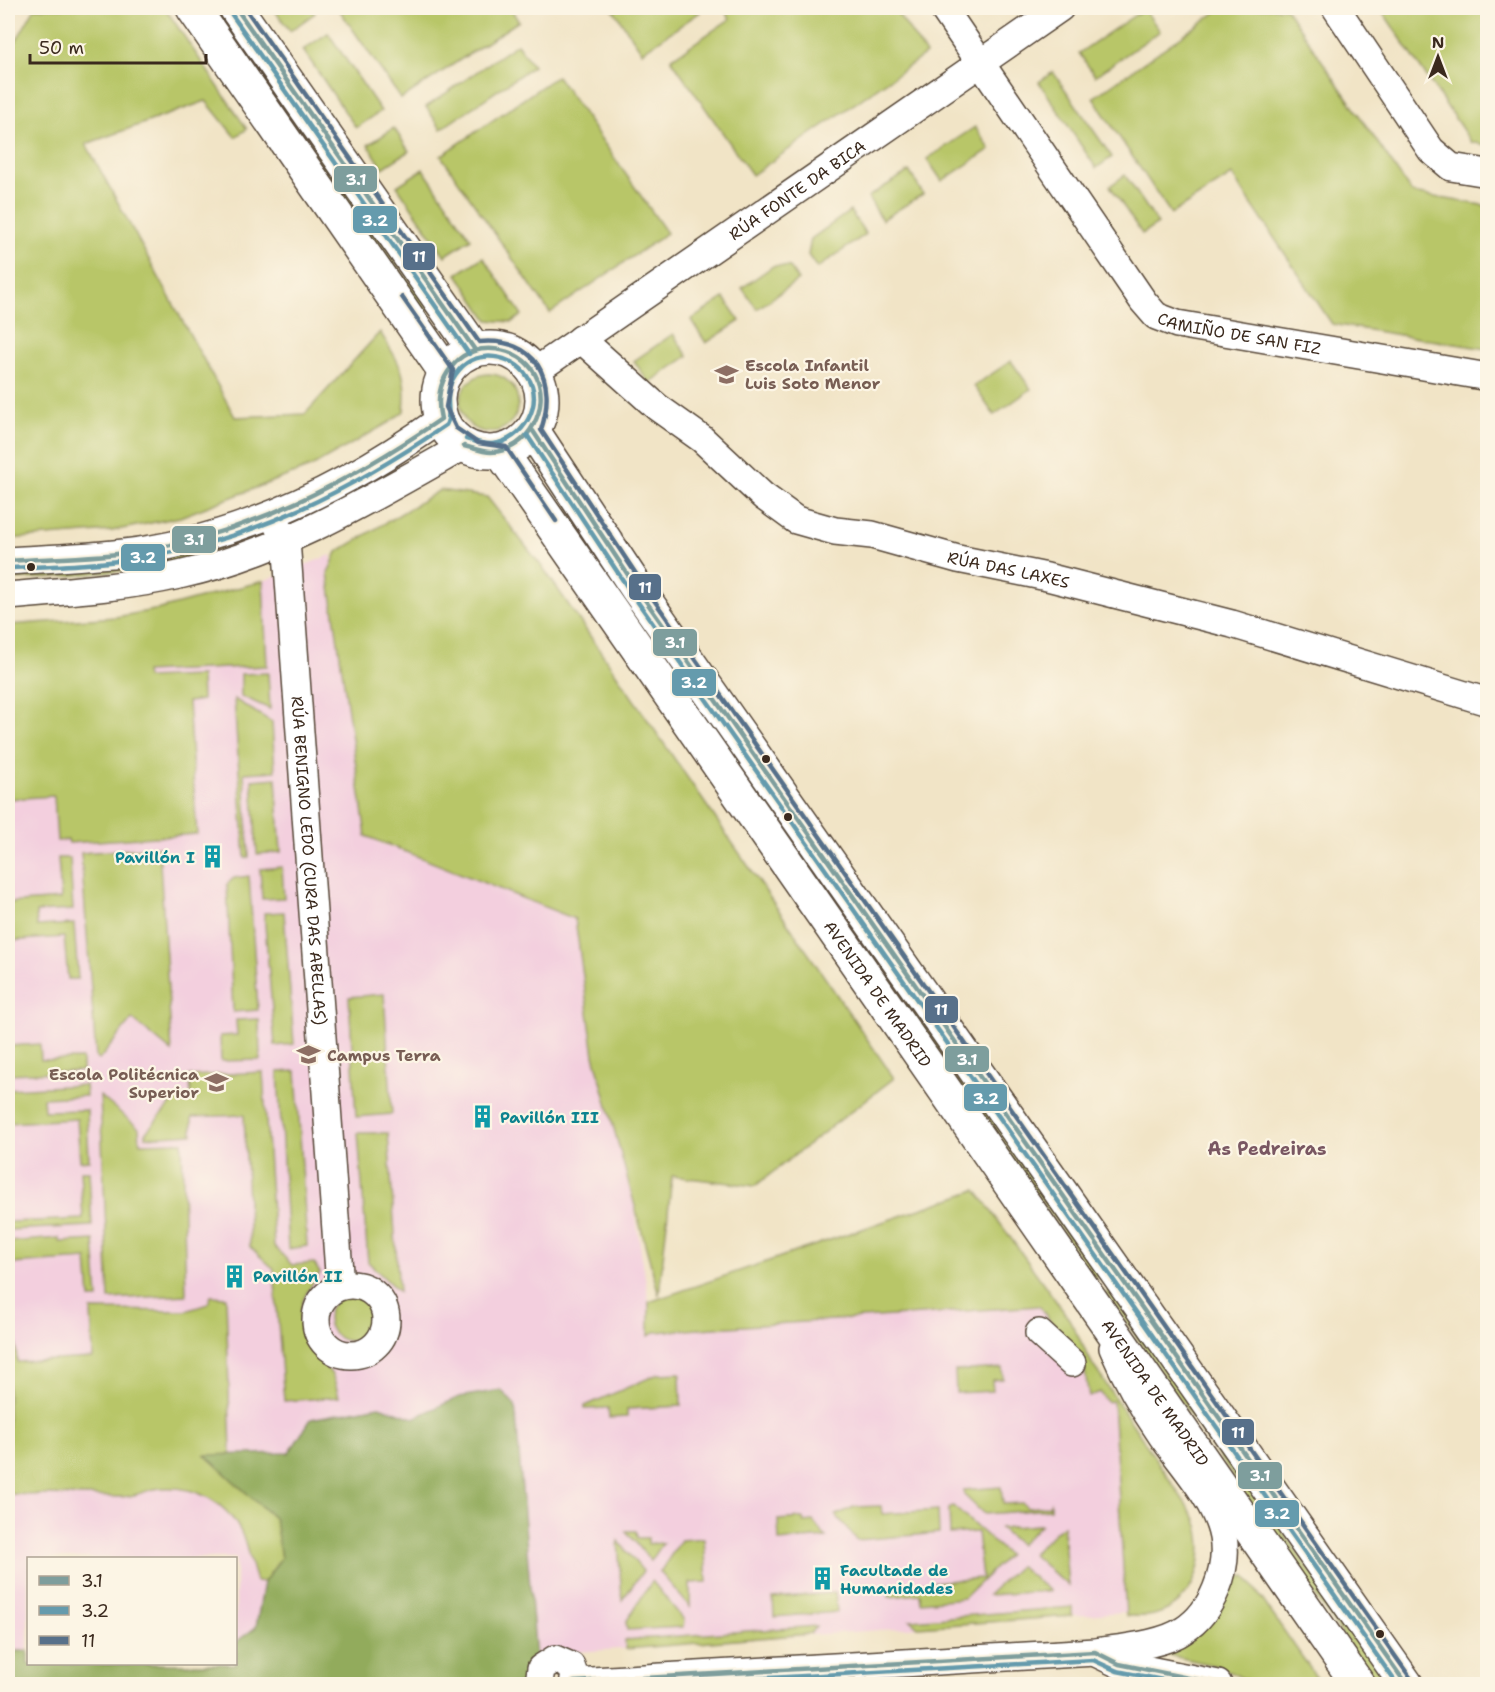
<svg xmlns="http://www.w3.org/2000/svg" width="1495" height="1692" viewBox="0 0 1495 1692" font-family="'Shantell Sans',sans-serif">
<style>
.built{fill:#f3cfde;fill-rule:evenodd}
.green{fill:#b8c668;stroke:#7a7843;stroke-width:1.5}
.forest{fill:#92ab5c;stroke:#666a3d;stroke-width:1.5}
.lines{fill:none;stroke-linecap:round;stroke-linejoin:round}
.minor-casing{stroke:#564637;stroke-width:30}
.tertiary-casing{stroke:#564637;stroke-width:36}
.minor{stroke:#fff;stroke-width:27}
.tertiary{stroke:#fff;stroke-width:33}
.bus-1-casing{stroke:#fcf5e5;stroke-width:9}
.bus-2-casing{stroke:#fcf5e5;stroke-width:9}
.bus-3-casing{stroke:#fcf5e5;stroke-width:9}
.bus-1{stroke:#7e9e9d;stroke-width:4.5}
.bus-2{stroke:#659bad;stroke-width:4.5}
.bus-3{stroke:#57708a;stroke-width:4.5}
.bus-dot{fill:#3b2a1e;stroke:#fcf5e5;stroke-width:2}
.labels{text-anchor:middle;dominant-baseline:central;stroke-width:4.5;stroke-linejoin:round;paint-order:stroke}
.street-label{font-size:16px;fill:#3b2a1e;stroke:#fcf5e5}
.education-label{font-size:16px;font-weight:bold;fill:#785e54;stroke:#fcf5e5;text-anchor:start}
.culture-label{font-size:16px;font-weight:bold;fill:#0d838f;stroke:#fcf5e5;text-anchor:start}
.neighbourhood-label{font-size:18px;font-weight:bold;fill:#795762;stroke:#fcf5e5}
.line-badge{stroke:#fcf5e5;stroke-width:2}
.badge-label{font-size:16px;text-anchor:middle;font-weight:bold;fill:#fff}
</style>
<rect width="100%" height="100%" fill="#fcf5e5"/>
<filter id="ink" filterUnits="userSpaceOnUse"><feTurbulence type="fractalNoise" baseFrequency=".0167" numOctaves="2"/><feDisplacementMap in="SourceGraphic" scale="12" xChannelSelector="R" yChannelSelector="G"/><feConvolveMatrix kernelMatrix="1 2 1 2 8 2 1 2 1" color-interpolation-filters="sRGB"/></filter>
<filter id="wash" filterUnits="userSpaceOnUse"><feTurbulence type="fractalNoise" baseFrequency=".008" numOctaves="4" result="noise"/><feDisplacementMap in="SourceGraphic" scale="24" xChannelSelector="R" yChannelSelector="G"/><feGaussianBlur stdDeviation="1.35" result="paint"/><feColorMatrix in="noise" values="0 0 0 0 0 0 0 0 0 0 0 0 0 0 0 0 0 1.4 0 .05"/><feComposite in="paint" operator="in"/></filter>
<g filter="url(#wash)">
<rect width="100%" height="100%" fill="#f1e4c6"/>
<path class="built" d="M331 555 377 842 589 919 649 1302 976 1190 1069 1319 1113 1400 1126 1612 536 1655 538 1682 8 1684V624L116 617 160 609 263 581ZM28 1558H236V1664H28Z"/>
<g class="green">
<path d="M35 8H165L247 129 235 137 206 101 86 144 235 417 305 414 380 332C399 363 408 372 404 411L390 422 313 466 180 517 112 531 8 539V55Z"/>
<polygon points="211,8 220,8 430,311 421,315"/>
<polygon points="273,8 311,8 315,13 290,31"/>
<polygon points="338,8 510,8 519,21 401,99"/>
<polygon points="612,8 697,8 700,12 642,52"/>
<polygon points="723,8 894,8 926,54 752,175 671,59 730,19"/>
<polygon points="1222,8 1286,8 1412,193 1487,206 1487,349 1332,324 1232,175 1171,214 1093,98"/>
<polygon points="1380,8 1487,8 1487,145 1471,142"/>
<polygon points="1144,9 1160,31 1095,76 1079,53"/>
<polygon points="328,33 381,111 356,128 303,50"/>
<polygon points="517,44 533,66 441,129 426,107"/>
<polygon points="1053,72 1112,157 1096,168 1039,82"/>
<polygon points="557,76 667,233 550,313 441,156"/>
<polygon points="975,127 990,149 942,181 927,159"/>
<polygon points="394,128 409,151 383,168 368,145"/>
<polygon points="423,169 471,239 445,256 397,186"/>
<polygon points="909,171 923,194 882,220 868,197"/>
<polygon points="1125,175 1158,224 1142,234 1110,186"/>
<polygon points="850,211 866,234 817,268 808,255 811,239"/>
<polygon points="483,257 522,315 512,322 488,320 457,274"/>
<polygon points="773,266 790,267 798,280 757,309 742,288"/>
<polygon points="724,298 740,321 706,343 691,320"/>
<polygon points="673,334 688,356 649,383 634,361"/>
<polygon points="1011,361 1031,389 994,415 974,386"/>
<circle cx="489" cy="403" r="29"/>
<polygon points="440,490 487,497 546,572 894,1078 755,1186 672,1176 659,1295 594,1055 575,919 366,836 328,573 337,552"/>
<polygon points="563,503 790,827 781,832 557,507"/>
<path d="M239 537 241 541C167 571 86 575 8 580V574Z"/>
<polygon points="263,581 267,666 145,672 146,678 201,676 202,700 188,702 197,834 69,843 68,840 57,841 54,796 8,799 8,625 116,617 160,609"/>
<polygon points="268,673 270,709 241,696 241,674"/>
<polygon points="234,699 272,722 275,771 244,773 249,857 245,858"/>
<polygon points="276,778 281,852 257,854 252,780"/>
<polygon points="800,844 1102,1273 1095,1278 794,848"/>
<polygon points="159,847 172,1052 132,1019 99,1060 96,1058 81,853"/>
<polygon points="58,858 70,858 73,910 36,912 37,926 74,924 78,979 68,979 64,937 8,941 8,903 61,899"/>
<polygon points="282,867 284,898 262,899 260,869"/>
<polygon points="249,876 258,1010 233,1012 227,884 234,878"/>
<polygon points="284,912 294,1044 275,1046 264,913"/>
<polygon points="384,994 392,1114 356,1117 349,997"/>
<polygon points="259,1019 260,1060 221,1061 220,1036 237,1035 236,1020"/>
<polygon points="40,1044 41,1060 82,1059 82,1071 8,1074 8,1046"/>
<polygon points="296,1071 307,1246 288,1249 278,1072"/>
<path d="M263 1072 274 1246 292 1265 314 1263 320 1273C293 1309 294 1324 320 1360 323 1365 329 1369 332 1375 335 1381 337 1390 339 1397L284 1401 274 1269 250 1247 244 1115 192 1117V1134L146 1137V1132L177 1097H191L190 1076Z"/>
<polygon points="85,1085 86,1096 43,1098 44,1111 87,1110 89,1160 80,1161 77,1119 8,1123 8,1089"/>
<polygon points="100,1096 139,1128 140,1143 182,1142 186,1295 109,1299"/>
<polygon points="358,1133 388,1133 399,1292 368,1262"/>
<polygon points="80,1171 89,1171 92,1226 8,1230 8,1222 83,1219"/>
<path d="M976 1190 1069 1319 1093 1365 1196 1519C1208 1556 1197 1603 1154 1615 1146 1617 1135 1616 1126 1616L1113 1401 1107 1402 1100 1392 1089 1397 1084 1366 1039 1306 655 1332 649 1336V1302Z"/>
<polygon points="59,1238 60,1242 94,1240 98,1299 90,1299 87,1259 11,1264 13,1302 8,1303 8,1242"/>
<polygon points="1113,1289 1389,1684 1376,1684 1106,1293"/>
<circle cx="351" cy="1318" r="23"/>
<path d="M211 1296 226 1297 231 1454 206 1456 275 1519 281 1559 264 1582 256 1581C250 1565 248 1548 241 1532 226 1502 195 1485 161 1488 147 1489 136 1497 121 1497L8 1494V1315L14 1314 17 1362 93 1358 91 1310 186 1311 208 1304Z"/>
<polygon points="1002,1368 1003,1379 992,1380 993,1391 956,1393 955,1371"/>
<polygon points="680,1373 681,1406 627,1409 627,1417 609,1418 608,1408 585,1409 585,1406 658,1374"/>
<polygon points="1001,1487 1003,1504 1023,1503 1027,1508 1048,1506 1050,1503 1050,1509 984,1514 964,1495 964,1490"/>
<polygon points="881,1506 882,1514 938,1510 939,1533 857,1540 836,1515 854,1507"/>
<polygon points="953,1506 1008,1555 964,1598 921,1602 920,1594 889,1597 888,1586 982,1578 977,1532 950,1534 949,1509"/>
<polygon points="803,1518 804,1522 813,1521 826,1537 779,1541 778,1520"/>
<polygon points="1040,1525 1020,1545 1000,1528"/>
<polygon points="1063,1525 1068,1586 1032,1554"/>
<polygon points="626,1531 636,1531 637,1538 648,1538 648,1544 663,1543 651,1561"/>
<polygon points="704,1538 707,1582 690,1583 690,1607 660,1572 681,1540"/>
<polygon points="618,1541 643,1571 622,1600"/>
<polygon points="1019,1566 1050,1591 988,1595"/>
<polygon points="1246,1576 1321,1684 1255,1684 1217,1666 1155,1652 1230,1578"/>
<polygon points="652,1581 684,1620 683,1627 627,1630 626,1622"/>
<polygon points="835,1593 837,1612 774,1617 773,1598"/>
<polygon points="1072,1607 1072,1616 918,1627 910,1620"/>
<polygon points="816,1626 810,1634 626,1649 625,1640"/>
</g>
<polygon class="forest" points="501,1390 515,1405 538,1682 534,1684 8,1684 8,1651 28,1651 28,1664 236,1664 236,1642 256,1627 264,1582 281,1558 275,1519 205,1455 289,1453 311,1419 379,1406 414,1418 459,1397"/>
</g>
<g filter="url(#ink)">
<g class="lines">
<defs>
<g id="minor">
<path id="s1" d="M943 8 1143 301 1156 316 1177 324 1488 377"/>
<polyline points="1336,8 1431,150 1451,167 1488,173"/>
<path id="s2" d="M581 339 657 407 702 439 763 496 796 520 835 531 872 535 958 559 1047 577 1232 624 1488 702"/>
<path id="s3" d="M534 372 1060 8"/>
<path id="s4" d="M272 515 286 541 288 566 340 1286"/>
<path d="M8 561C51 558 96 557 139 551 249 535 352 483 441 419"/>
<path d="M8 596C65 591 123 588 179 575 282 553 374 497 464 446"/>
<circle cx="351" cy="1320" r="35"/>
<polyline points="1039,1333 1072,1363"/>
<polyline points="1096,1653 1119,1664 1218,1684"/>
<path d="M574 1682 1095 1652C1121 1648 1163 1645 1184 1630 1212 1612 1229 1570 1223 1537 1216 1500 1183 1466 1162 1436 1142 1407 1126 1379 1113 1348"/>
<polyline points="539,1684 541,1668 555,1659 571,1666 575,1677 573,1684"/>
</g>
<g id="tertiary">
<polyline points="193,8 446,373"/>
<polyline points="236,8 475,350"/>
<circle cx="490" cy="400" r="52"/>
<polyline points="533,431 636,587 1406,1684"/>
<path id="s5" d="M501 452 1358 1684"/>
</g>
</defs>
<use href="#minor" class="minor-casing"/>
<use href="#tertiary" class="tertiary-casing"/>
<use href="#minor" class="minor"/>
<use href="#tertiary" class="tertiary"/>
<defs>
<g id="bus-1">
<polyline points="236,8 475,350"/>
<polyline points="533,431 636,587 1406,1684"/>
<path d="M8 561C52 558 96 558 140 551 251 533 349 482 441 419 436 398 440 379 455 363 475 340 520 346 535 374 552 405 529 452 491 452 483 452 472 448 464 446"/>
<polyline points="574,1682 1095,1652 1119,1664 1218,1684"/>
</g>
<g id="bus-2">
<polyline points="230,12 469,354"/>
<polyline points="527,435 630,591 1397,1684"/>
<path d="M8 568C52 566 97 565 140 558 252 541 353 489 446 425 454 412 439 393 459 370 477 349 512 354 527 376 546 402 523 442 492 444 484 445 474 441 466 439"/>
<polyline points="661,1684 1093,1660 1117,1671 1183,1684"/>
</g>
<g id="bus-3">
<path d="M245 8 479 342C536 337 558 379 541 430L642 583 1412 1680"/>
<polyline points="402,297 453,370 446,407 456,428 478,443 506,447 556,521"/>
</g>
</defs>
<use href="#bus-1" class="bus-1-casing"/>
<use href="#bus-2" class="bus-2-casing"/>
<use href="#bus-3" class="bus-3-casing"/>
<use href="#bus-1" class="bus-1"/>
<use href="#bus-2" class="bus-2"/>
<use href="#bus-3" class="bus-3"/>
</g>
</g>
<defs>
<symbol id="school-bare" viewBox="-9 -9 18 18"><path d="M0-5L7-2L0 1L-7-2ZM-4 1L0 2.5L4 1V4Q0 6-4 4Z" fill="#8d6e63" stroke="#fcf5e5" stroke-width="2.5" paint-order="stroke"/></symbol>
<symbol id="building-bare" viewBox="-9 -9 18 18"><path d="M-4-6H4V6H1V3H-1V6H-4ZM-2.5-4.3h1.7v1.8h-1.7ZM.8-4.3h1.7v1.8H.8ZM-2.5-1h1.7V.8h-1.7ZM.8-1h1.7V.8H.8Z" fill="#0f9aa8" stroke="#fcf5e5" stroke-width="2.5" paint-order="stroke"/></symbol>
<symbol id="university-bare" viewBox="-9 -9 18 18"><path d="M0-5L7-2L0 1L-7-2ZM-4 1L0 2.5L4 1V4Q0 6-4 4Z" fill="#8d6e63" stroke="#fcf5e5" stroke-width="2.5" paint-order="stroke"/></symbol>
</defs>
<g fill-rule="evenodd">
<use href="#school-bare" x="710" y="358" width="33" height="33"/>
<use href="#building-bare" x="196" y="840" width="33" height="33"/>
<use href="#university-bare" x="292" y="1038" width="33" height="33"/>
<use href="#university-bare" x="200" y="1066" width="33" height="33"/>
<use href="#building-bare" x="466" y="1100" width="33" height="33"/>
<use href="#building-bare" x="218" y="1260" width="33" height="33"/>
<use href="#building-bare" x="806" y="1562" width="33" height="33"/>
</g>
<g class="bus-dot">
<circle cx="31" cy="567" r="5"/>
<circle cx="766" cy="759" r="5"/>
<circle cx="788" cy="817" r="5"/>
<circle cx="1380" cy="1634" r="5"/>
</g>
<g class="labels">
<g class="street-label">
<text stroke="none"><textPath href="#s3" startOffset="320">RÚA FONTE DA BICA</textPath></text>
<text stroke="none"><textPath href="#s1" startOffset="460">CAMIÑO DE SAN FIZ</textPath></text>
<text stroke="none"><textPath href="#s2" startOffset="500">RÚA DAS LAXES</textPath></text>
<text stroke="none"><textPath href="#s4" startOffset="350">RÚA BENIGNO LEDO (CURA DAS ABELLAS)</textPath></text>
<text stroke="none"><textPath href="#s5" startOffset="660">AVENIDA DE MADRID</textPath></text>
<text stroke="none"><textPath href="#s5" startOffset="1146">AVENIDA DE MADRID</textPath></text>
</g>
<g class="education-label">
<text x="745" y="365">Escola Infantil<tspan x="745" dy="18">Luis Soto Menor</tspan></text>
<text x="327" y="1055">Campus Terra</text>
<text x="199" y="1074" text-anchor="end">Escola Politécnica<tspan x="199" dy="18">Superior</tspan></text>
</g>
<g class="culture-label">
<text x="195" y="857" text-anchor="end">Pavillón I</text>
<text x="500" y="1117">Pavillón III</text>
<text x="253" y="1276">Pavillón II</text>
<text x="840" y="1570">Facultade de<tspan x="840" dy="18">Humanidades</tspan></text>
</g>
<g class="neighbourhood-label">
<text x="1267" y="1149">As Pedreiras</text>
</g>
</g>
<g class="line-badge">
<rect x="333" y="165" width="45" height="28" rx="6" fill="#7e9e9d"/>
<rect x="352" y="205" width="46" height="29" rx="6" fill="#659bad"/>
<rect x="402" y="242" width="34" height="29" rx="6" fill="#57708a"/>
<rect x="171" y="525" width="46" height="29" rx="6" fill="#7e9e9d"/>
<rect x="120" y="543" width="46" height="29" rx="6" fill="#659bad"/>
<rect x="628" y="573" width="34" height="28" rx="6" fill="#57708a"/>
<rect x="652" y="628" width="46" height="29" rx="6" fill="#7e9e9d"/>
<rect x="671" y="668" width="46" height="29" rx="6" fill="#659bad"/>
<rect x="924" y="995" width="35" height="29" rx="6" fill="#57708a"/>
<rect x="944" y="1045" width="46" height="28" rx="6" fill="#7e9e9d"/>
<rect x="963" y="1083" width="45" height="29" rx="6" fill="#659bad"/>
<rect x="1221" y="1418" width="34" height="28" rx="6" fill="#57708a"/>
<rect x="1237" y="1461" width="46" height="29" rx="6" fill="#7e9e9d"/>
<rect x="1254" y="1499" width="46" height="29" rx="6" fill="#659bad"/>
</g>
<g class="badge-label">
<text x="356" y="185">3.1</text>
<text x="375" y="226">3.2</text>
<text x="419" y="262">11</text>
<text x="194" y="545">3.1</text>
<text x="143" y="563">3.2</text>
<text x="645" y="593">11</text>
<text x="675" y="648">3.1</text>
<text x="694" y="688">3.2</text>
<text x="941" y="1015">11</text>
<text x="967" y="1065">3.1</text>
<text x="986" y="1104">3.2</text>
<text x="1238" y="1438">11</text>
<text x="1260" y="1481">3.1</text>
<text x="1277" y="1519">3.2</text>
</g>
<rect width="1495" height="1692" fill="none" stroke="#fcf5e5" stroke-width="30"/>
<rect x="27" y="1557" width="210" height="108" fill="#fcf5e5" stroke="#afa495" stroke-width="1.5"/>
<rect x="39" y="1576" width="30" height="9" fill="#7e9e9d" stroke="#afa495" stroke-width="1.5"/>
<text x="81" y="1587" font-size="18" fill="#3b2a1e">3.1</text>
<rect x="39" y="1606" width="30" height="9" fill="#659bad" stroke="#afa495" stroke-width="1.5"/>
<text x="81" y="1617" font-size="18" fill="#3b2a1e">3.2</text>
<rect x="39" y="1636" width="30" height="9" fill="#57708a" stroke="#afa495" stroke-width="1.5"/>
<text x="81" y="1647" font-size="18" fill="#3b2a1e">11</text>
<g transform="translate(1438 57)" stroke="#fcf5e5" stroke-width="4.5" paint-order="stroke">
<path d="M0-4.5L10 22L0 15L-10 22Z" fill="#3b2a1e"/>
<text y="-9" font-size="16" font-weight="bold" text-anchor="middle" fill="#3b2a1e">N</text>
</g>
<path d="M30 54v9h176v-9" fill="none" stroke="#3b2a1e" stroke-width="3"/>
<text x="39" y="54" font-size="18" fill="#3b2a1e" stroke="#fcf5e5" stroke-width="4.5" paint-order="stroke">50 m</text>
</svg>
